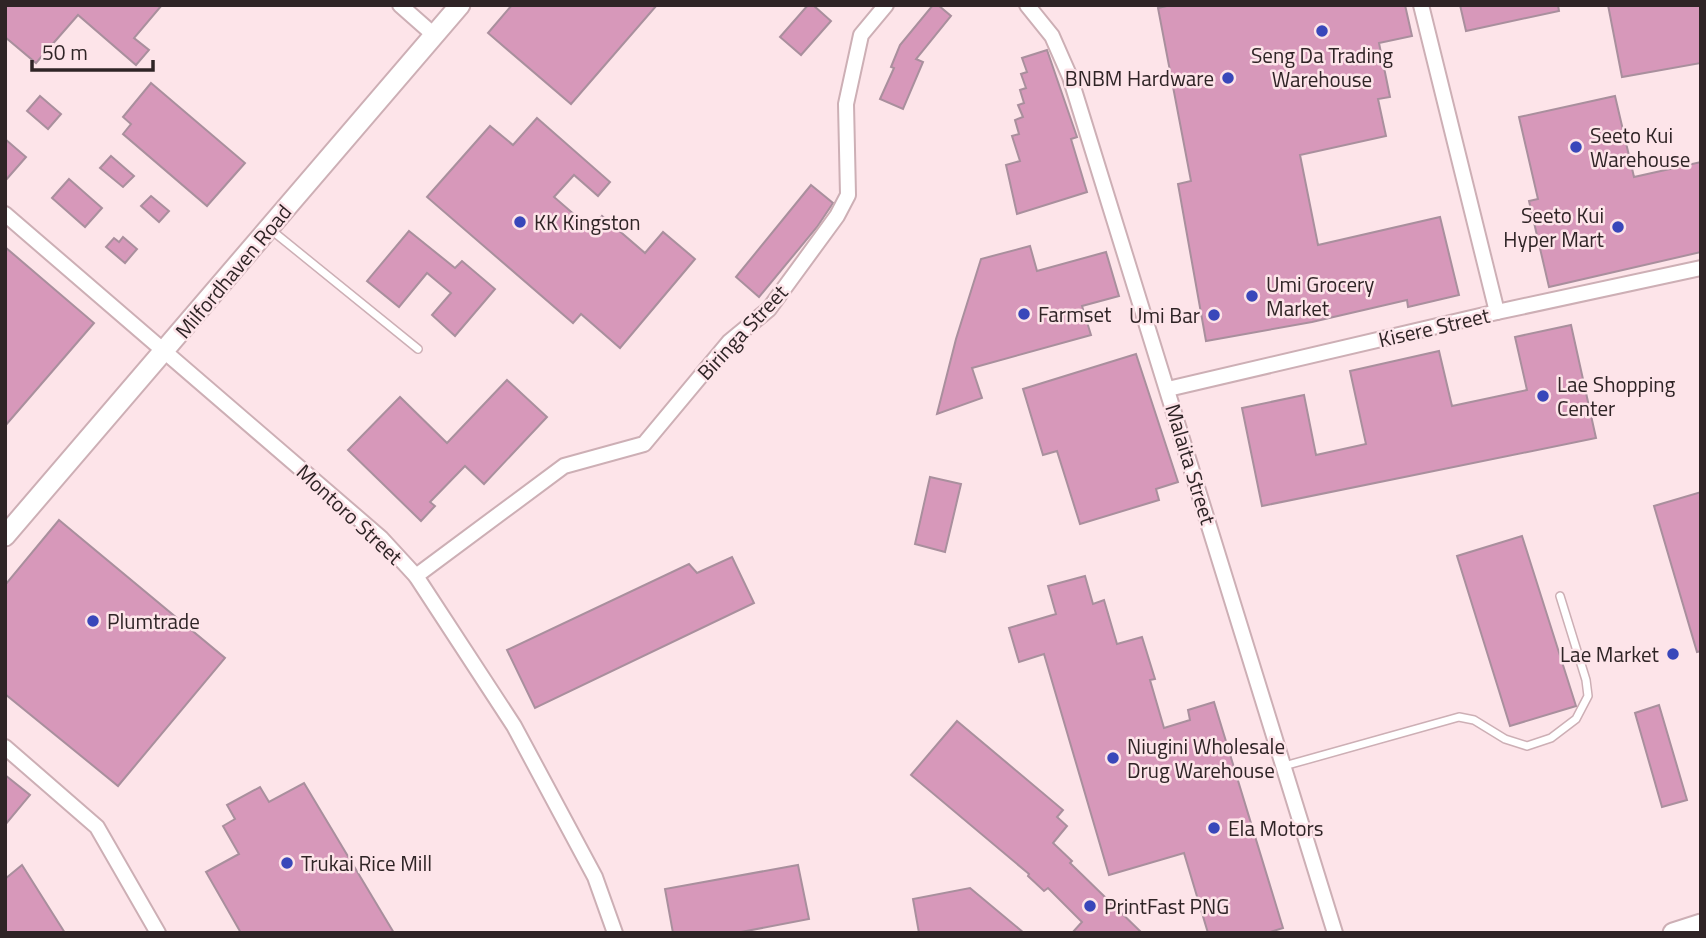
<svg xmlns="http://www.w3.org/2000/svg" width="1706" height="938" viewBox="0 0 1706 938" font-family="'Titillium Web',sans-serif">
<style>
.building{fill:#d798ba;stroke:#a98f9d;stroke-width:2}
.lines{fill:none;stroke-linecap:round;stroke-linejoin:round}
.lane-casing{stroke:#cdafb5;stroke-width:10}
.street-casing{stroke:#cdafb5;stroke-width:18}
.secondary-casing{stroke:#cdafb5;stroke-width:23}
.lane{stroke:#fff;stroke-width:7}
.street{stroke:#fff;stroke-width:14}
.secondary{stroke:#fff;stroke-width:19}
.poi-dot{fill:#3947ba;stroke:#fde4e9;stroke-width:2.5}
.labels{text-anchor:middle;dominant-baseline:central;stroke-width:5;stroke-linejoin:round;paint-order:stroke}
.poi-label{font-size:21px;fill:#2f2426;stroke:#fde4e9;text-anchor:start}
.street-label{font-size:21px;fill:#2f2426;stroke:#fde4e9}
</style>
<rect width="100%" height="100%" fill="#fde4e9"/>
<g class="building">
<polygon points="5,5 162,5 134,38 149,50 136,65 78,15 36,63 5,37"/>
<polygon points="512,5 657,5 571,104 488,33"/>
<polygon points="808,5 813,5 831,21 801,55 780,37"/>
<polygon points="933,5 938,5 951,16 916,59 923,62 903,109 880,99 894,68 891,67 900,45"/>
<polygon points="1171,5 1405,5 1412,36 1379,43 1390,97 1378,99 1386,136 1300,155 1318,245 1440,217 1459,295 1408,307 1407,300 1312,322 1206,341 1178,184 1191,181 1158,8"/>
<polygon points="1460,5 1558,5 1559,11 1466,31"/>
<polygon points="1608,5 1701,5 1701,63 1622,77"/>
<polygon points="1047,50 1077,137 1071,139 1087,192 1017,214 1006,165 1020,161 1012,136 1019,134 1015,120 1023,117 1018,105 1024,103 1020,90 1026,88 1021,74 1027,72 1022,58"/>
<polygon points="151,83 245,163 207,206 123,134 131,124 123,117"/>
<polygon points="40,96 61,114 48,129 27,111"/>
<polygon points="1615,96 1634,177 1701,162 1701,252 1549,287 1529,201 1538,199 1519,117"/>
<polygon points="537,118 610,182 598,196 574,175 554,197 591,229 602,216 645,253 663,232 695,259 620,348 581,314 573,323 427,197 490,126 513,145"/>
<polygon points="5,139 26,157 5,181"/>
<polygon points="111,156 134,176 123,187 100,168"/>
<polygon points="69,179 102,208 85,227 52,198"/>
<polygon points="811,185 833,203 817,227 759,297 736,277"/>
<polygon points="151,196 169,211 159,222 141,206"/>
<polygon points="409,231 455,268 462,261 495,289 455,336 432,315 451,293 427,273 399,307 367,281"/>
<polygon points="123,237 137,249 125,263 106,247 114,238 119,242"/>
<polygon points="1030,246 1037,271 1106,252 1119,296 1082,306 1091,335 972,368 982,398 937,414 956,339 981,259"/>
<polygon points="5,247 94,323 5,426"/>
<polygon points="1571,325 1596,438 1262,506 1242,408 1304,395 1316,455 1366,444 1350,371 1439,351 1452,406 1527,390 1515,337"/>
<polygon points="1136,354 1178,482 1156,489 1159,500 1080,524 1057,451 1043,455 1023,389"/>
<polygon points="507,380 547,417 484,484 465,466 430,502 435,506 421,521 348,450 400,397 447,443"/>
<polygon points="930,477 961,484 945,552 915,544"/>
<polygon points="1701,492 1701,651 1697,652 1654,506"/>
<polygon points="59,520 225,658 118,786 5,694 5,585"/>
<polygon points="1522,536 1576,706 1510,726 1457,556"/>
<polygon points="732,557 754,603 535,708 507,650 689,564 697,573"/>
<polygon points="1085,576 1093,604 1104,600 1117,644 1142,637 1155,679 1150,680 1164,728 1190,720 1188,710 1214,702 1283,928 1267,933 1208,933 1184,853 1109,875 1044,654 1019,662 1009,628 1056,614 1048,586"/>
<polygon points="1659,705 1687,800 1662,807 1635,713"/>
<polygon points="957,721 1063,810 1057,817 1067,826 1053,843 1072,861 1070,863 1142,933 1072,933 1082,922 1048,888 1044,891 1028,876 1029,874 911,775"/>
<polygon points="5,775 30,795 5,825"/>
<polygon points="304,783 394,933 241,933 206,872 239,854 223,826 235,819 227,805 260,787 269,802"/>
<polygon points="22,865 65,933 5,933 5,879"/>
<polygon points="798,865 809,919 736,933 673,933 665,889"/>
<polygon points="970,888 1024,933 919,933 913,899"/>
</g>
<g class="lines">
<defs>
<g id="lane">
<polyline points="270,229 418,349"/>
<polyline points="1284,766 1459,717 1474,720 1505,739 1527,746 1551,738 1576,719 1588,696 1586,680 1560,596"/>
</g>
<g id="street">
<polyline points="400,5 434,35"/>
<polyline points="1027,5 1052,36 1070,77 1335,933"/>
<polyline points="1421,5 1497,312"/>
<polyline points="5,214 381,538 416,576 514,726 595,877 615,933"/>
<polyline points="1168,389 1497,312 1701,268"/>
<polyline points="416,576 564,466 644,444 729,342 769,309 837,216 848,195 846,104 861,35 886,5"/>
<polyline points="5,747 97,827 158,933"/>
</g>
<g id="secondary">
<polyline points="5,536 460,5"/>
<polyline points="1673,933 1701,924"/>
</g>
</defs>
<use href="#lane" class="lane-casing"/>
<use href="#street" class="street-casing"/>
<use href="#secondary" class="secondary-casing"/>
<use href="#lane" class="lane"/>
<use href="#street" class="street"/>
<use href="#secondary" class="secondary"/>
</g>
<g class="poi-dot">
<circle cx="1322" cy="31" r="7"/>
<circle cx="1228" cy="78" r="7"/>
<circle cx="1576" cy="147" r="7"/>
<circle cx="520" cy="222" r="7"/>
<circle cx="1618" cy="227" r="7"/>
<circle cx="1252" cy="296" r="7"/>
<circle cx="1024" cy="314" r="7"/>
<circle cx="1214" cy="315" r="7"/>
<circle cx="1543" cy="396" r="7"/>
<circle cx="93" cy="621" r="7"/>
<circle cx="1673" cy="654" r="7"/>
<circle cx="1113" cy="758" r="7"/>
<circle cx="1214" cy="828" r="7"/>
<circle cx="287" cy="863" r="7"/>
<circle cx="1090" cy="906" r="7"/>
</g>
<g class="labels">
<g class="poi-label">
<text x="1322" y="55" text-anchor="middle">Seng Da Trading<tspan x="1322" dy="24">Warehouse</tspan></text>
<text x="1214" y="78" text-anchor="end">BNBM Hardware</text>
<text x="1590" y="135">Seeto Kui<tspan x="1590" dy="24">Warehouse</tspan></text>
<text x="1604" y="215" text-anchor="end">Seeto Kui<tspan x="1604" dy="24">Hyper Mart</tspan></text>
<text x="534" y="222">KK Kingston</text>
<text x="1266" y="284">Umi Grocery<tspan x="1266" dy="24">Market</tspan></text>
<text x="1038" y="314">Farmset</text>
<text x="1200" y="315" text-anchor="end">Umi Bar</text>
<text x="1557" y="384">Lae Shopping<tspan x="1557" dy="24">Center</tspan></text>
<text x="107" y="621">Plumtrade</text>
<text x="1659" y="654" text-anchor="end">Lae Market</text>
<text x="1127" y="746">Niugini Wholesale<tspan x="1127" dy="24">Drug Warehouse</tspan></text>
<text x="1228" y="828">Ela Motors</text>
<text x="301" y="863">Trukai Rice Mill</text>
<text x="1104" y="906">PrintFast PNG</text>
</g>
<g class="street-label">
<text transform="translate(233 271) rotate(-50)">Milfordhaven Road</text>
<text transform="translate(1434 327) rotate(-13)">Kisere Street</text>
<text transform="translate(742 332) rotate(-47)">Biringa Street</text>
<text transform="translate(1191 464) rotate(73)">Malaita Street</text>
<text transform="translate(350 514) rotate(43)">Montoro Street</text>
</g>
</g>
<rect width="1706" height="938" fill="none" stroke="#2f2426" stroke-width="14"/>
<path d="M32 60v10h121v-10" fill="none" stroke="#2f2426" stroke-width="3.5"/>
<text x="42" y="60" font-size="21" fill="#2f2426" stroke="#fde4e9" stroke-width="5" paint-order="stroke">50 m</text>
</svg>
